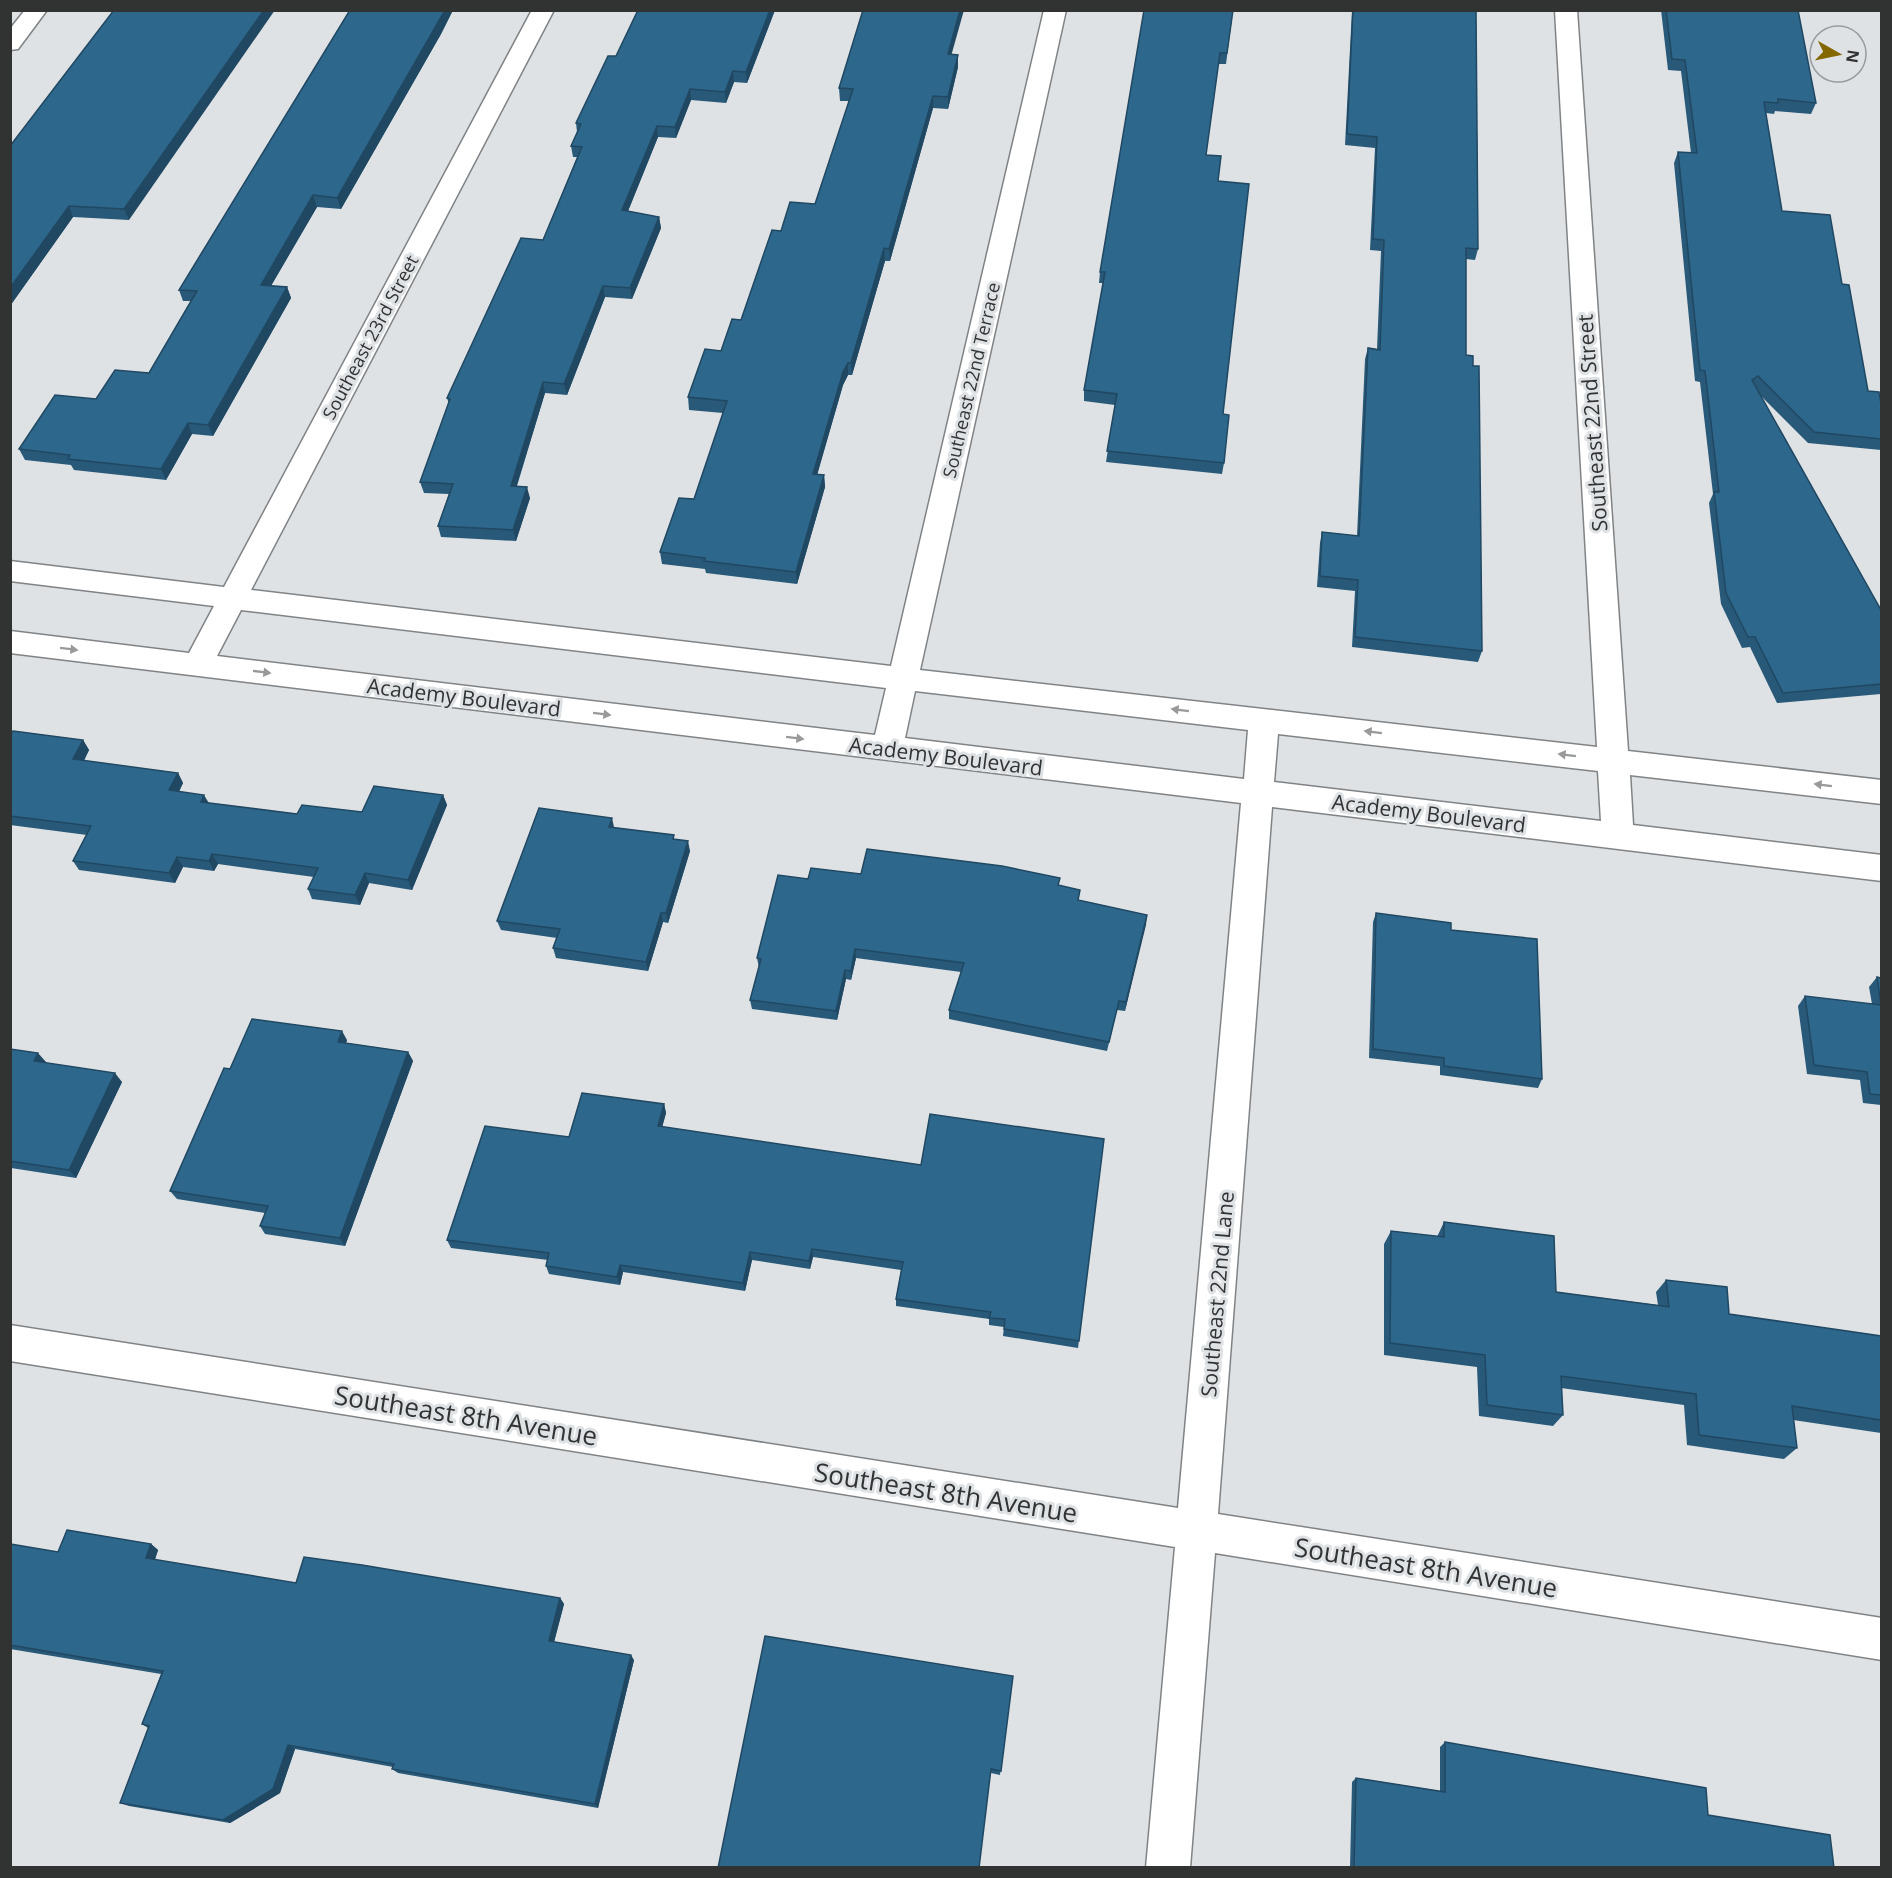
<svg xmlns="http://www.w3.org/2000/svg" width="1892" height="1878" viewBox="0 0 1892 1878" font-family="'Open Sans',sans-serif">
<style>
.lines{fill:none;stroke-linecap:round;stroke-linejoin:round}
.minor-casing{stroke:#808385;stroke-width:3}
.minor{fill:#fff;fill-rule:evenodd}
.wall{fill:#285978}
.shaded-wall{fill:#204862}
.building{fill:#2e678c;stroke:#204862;stroke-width:1.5}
.oneway{fill:#989999}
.labels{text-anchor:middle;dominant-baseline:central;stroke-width:6;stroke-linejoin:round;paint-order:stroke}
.far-street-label{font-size:18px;fill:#313333;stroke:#dfe2e5}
.street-label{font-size:21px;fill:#313333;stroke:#dfe2e5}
.near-street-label{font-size:26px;fill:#313333;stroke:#dfe2e5}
</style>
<rect width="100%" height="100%" fill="#dfe2e5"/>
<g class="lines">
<defs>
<g id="minor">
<polygon points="25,10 47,10 18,49 10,50 10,29"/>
<path d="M532 10H554L251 590 891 666 1044 10H1066L920 670 1597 747 1555 10H1577L1628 751 1882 780V804L1630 775 1633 825 1882 855V881L1272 807 1218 1514 1882 1618V1660L1215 1553 1190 1868H1146L1175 1547 10 1361V1325L1178 1508 1241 803 10 653V631L189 653 214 606 10 581V561L224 587ZM241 610 886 688 875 735 217 656ZM915 691 1248 730 1244 779 905 738ZM1278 734 1598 771 1601 821 1274 782Z"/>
</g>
</defs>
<use href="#minor" class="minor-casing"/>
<use href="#minor" class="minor"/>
</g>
<g class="wall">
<polygon points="114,10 129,220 73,217 10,306"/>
<polygon points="350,10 453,10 441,34 341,209 317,207 271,286 287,287 291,298 213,436 192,434 166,480 74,470 71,465 25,460 19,449 96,399 149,373 191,301 183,301 179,290"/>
<polygon points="638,10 775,10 747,83 734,82 726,103 691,100 676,138 658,137 628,211 659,217 661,228 632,299 605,297 567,395 545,393 517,486 530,498 516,541 441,537 438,526 449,494 424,493 420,482 449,404 447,398 543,240 577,157 573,157 571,146 577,132 576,123 616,56"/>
<polygon points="1233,10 1226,64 1218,64 1206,155 1218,181 1224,463 1222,474 1106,462 1115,405 1084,401 1084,390 1103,283 1099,283 1100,272"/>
<polygon points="1352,10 1476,10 1478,249 1475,260 1466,259 1466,355 1482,651 1478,662 1352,647 1355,591 1317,587 1320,543 1322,532 1357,536 1365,359 1368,348 1377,349 1381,251 1370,250 1375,148 1345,145"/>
<polygon points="1661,10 1798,10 1816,103 1811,114 1775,111 1774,114 1766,113 1782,211 1842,284 1868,391 1881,404 1881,450 1808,443 1759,394 1881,610 1881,694 1777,703 1750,647 1742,648 1721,604 1709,503 1713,494 1700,382 1695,381 1674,163 1678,152 1691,153 1681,71 1668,70"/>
<polygon points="951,55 958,55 958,67 948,109 933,108 890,261 885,261 852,375 848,375 843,385 817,474 824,475 825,487 797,584 706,573 705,569 662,564 660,552 694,499 723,413 689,410 688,397 721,351 741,320 781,231 815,204 849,101 840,101 839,88"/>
<polygon points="10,734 83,740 89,750 84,761 178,773 183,783 179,792 209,803 297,814 362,812 443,795 447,805 412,890 369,883 360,905 312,899 308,889 314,877 218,864 214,871 183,867 175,883 79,870 73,861 87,835 10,825"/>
<polygon points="614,828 675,839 690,851 668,923 663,922 648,971 556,958 553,948 557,938 501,930 497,921"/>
<polygon points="861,874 1060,886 1079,900 1147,915 1125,1011 1117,1010 1107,1051 949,1019 949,1010 961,972 856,958 851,980 846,979 837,1020 752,1009 750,1000 759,968 757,958 808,879"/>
<polygon points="1376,913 1451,930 1542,1079 1538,1088 1440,1075 1440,1066 1369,1058 1373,922"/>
<polygon points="1877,977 1881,978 1881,1105 1863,1103 1860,1080 1807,1074 1798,1006 1805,996 1872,1004 1869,987"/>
<polygon points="347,1040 346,1043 408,1052 413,1061 345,1246 265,1234 260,1226 265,1213 177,1199 170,1191 230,1069"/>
<polygon points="10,1049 46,1062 45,1063 122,1082 76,1178 11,1168 10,1170"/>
<polygon points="664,1104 666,1113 662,1127 921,1165 1104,1139 1078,1348 1003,1336 1004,1327 989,1325 989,1319 896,1306 896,1299 901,1270 813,1257 810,1269 752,1260 745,1291 623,1272 620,1285 549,1274 546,1266 548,1260 451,1248 447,1240 569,1137"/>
<polygon points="1444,1222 1556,1292 1658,1305 1656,1292 1666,1280 1729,1314 1881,1336 1881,1433 1793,1420 1797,1448 1784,1459 1687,1445 1684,1405 1561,1388 1563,1415 1553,1426 1479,1416 1477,1367 1384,1355 1384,1244 1391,1231 1437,1237"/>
<polygon points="10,1544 58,1552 151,1544 158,1550 155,1560 296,1583 560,1598 564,1604 554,1642 634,1660 598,1808 398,1773 392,1769 393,1767 295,1749 280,1793 230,1823 129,1806 120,1803 148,1728 142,1724 161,1674 10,1649"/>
<polygon points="1013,1676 1000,1775 991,1773 718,1868"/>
<polygon points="1445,1742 1708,1815 1834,1868 1350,1868 1352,1782 1356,1778 1440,1791 1440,1747"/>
</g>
<g class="shaded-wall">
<polygon points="264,10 275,10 129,220 124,209"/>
<polygon points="445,10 453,10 441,34 341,209 337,198"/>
<polygon points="770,10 775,10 747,83 746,72"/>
<polygon points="960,10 964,10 948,67 948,54"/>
<polygon points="958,55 958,67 948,109 948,97"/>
<polygon points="733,71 734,82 726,103 725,92"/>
<polygon points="690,89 691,100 676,138 675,127"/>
<polygon points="933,96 933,108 890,261 889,249"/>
<polygon points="657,126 658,137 624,221 622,210"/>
<polygon points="313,195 317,207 265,296 261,285"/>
<polygon points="69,206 73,217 10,306 10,288"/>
<polygon points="659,217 661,228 632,299 630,288"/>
<polygon points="884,248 885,261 852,375 851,363"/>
<polygon points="603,286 605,297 567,395 564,384"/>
<polygon points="287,287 291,298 213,436 208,425"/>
<polygon points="848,363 848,375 843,385 814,486 813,474 843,372"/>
<polygon points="543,382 545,393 513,497 511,486"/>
<polygon points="188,423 192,434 166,480 161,469"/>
<polygon points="824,475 825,487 797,584 796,572"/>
<polygon points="527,487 530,498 516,541 513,530"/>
<polygon points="83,740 89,750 79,769 73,759"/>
<polygon points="178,773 183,783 174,800 169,790"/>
<polygon points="204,795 210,805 201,802"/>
<polygon points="443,795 447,805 412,890 408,880"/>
<polygon points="612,818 614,827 609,827"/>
<polygon points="688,841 690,851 668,923 666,913"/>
<polygon points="212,854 218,864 214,871 209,861"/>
<polygon points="177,857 183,867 175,883 169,873"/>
<polygon points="365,873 369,883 360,905 355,895"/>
<polygon points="661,913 663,922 648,971 646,962"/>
<polygon points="1147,915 1146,925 1125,1011 1126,1002"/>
<polygon points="855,949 856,958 851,980 851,971"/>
<polygon points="845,970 846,979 837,1020 836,1011"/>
<polygon points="342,1031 347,1040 343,1051 338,1042"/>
<polygon points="408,1052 413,1061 345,1246 340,1238"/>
<polygon points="38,1053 46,1062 42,1070 34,1061"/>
<polygon points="115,1073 122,1082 76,1178 69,1170"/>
<polygon points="664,1104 666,1113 660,1135 658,1126"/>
<polygon points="812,1249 813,1257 810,1269 809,1261"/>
<polygon points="750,1252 752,1260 745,1291 743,1283"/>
<polygon points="620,1265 623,1272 620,1285 617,1277"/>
<polygon points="151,1544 158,1550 153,1564 146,1558"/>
<polygon points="560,1598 564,1604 553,1646 549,1641"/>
<polygon points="631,1655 634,1660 598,1808 595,1804"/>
<polygon points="288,1745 295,1749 280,1793 230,1823 223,1820"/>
</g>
<g class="building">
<polygon points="114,10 264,10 124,209 69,206 10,288 10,146"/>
<polygon points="350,10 445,10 337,198 313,195 261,285 287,287 208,425 188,423 161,469 68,459 70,455 19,449 55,395 96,399 115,370 149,373 197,291 179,290"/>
<polygon points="638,10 770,10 746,72 733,71 725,92 690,89 675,127 657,126 622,210 659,217 630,288 603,286 564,384 543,382 511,486 527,487 513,530 438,526 453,484 420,482 450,399 447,398 521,238 543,240 582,147 571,146 581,124 576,123 608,56 616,56"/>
<polygon points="863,10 960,10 948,54 958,55 948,97 933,96 889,249 884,248 851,363 848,363 843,372 813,474 824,475 796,572 704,561 705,558 660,552 679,498 694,499 727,401 688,397 705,349 721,351 732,319 741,320 772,230 781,231 790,202 815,204 853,89 839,88"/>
<polygon points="1144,10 1233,10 1227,53 1220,53 1206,155 1221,156 1218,181 1249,184 1223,414 1229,415 1224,463 1107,451 1117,394 1084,390 1105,272 1100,272"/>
<polygon points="1353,10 1476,10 1478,249 1466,248 1466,355 1473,356 1473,366 1479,366 1482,651 1355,637 1358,580 1320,576 1322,532 1359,536 1368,348 1380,350 1384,240 1373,239 1377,137 1347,134"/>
<polygon points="1666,10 1798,10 1816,103 1778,99 1778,103 1764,102 1782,211 1830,215 1842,284 1849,285 1868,391 1879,392 1881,404 1881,439 1814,432 1758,376 1752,380 1881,610 1881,684 1783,693 1755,637 1748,637 1726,593 1714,492 1719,492 1705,371 1700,370 1678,152 1697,153 1685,60 1672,59"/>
<polygon points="13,731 83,740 73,759 178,773 169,790 204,795 201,802 297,814 302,805 362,812 374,786 443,795 408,880 365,873 355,895 308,889 318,868 212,854 209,861 177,857 169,873 73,861 91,826 10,816 10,734"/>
<polygon points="539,808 612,818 609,827 674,835 673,839 688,841 666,913 661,913 646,962 553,948 560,929 497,921"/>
<polygon points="867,849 1002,866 1060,878 1058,885 1080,890 1078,900 1147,915 1126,1002 1119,1001 1109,1042 949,1010 964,963 855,949 851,971 845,970 836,1011 750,1000 761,959 757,958 778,875 808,879 811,868 861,874"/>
<polygon points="1376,913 1451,923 1451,930 1537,939 1542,1079 1444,1066 1444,1058 1373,1049"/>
<polygon points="1877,977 1881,978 1881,1095 1870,1094 1867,1072 1814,1065 1805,996 1881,1005"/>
<polygon points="252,1019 342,1031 338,1042 408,1052 340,1238 260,1226 268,1206 170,1191 224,1068 230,1069"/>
<polygon points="10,1049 38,1053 34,1061 115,1073 69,1170 10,1161"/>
<polygon points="582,1093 664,1104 658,1126 921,1165 930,1114 1104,1139 1079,1341 1004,1329 1005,1319 989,1318 991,1312 896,1299 903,1262 812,1249 809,1261 750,1252 743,1283 620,1265 617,1277 546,1266 549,1253 447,1240 485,1126 569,1137"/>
<polygon points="1444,1222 1554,1236 1556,1292 1669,1307 1666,1280 1727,1287 1729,1314 1881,1336 1881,1420 1792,1406 1797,1448 1699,1435 1696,1394 1561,1376 1563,1415 1487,1405 1485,1355 1390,1343 1391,1231 1444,1237"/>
<polygon points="67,1530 151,1544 146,1558 296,1583 304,1557 362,1565 560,1598 549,1641 631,1655 595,1804 392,1769 394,1764 288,1745 273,1789 223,1820 120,1803 149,1726 142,1724 163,1671 10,1645 10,1544 58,1552"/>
<polygon points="765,1636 1013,1676 1001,1771 991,1769 979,1868 718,1868"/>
<polygon points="1445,1742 1706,1788 1708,1815 1830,1835 1834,1868 1354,1868 1356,1778 1445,1792"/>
</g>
<defs><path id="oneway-solid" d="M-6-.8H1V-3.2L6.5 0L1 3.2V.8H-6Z" transform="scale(1.5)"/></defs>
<g class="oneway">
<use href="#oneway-solid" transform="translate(69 649) rotate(7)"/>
<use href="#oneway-solid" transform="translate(262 672) rotate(7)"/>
<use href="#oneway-solid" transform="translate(1180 710) rotate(-173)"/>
<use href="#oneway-solid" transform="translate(602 714) rotate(7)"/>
<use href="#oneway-solid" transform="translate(1373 732) rotate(-173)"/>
<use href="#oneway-solid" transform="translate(795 738) rotate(7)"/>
<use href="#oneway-solid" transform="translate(1567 755) rotate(-173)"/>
<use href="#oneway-solid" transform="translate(1823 785) rotate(-173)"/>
</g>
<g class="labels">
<g class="far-street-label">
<text transform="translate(370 337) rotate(-62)">Southeast 23rd Street</text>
<text transform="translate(971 380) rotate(-77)">Southeast 22nd Terrace</text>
</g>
<g class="street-label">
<text transform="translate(1592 423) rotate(-94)">Southeast 22nd Street</text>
<text transform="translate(464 697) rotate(7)">Academy Boulevard</text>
<text transform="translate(946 756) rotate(7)">Academy Boulevard</text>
<text transform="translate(1429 813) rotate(7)">Academy Boulevard</text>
<text transform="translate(1217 1294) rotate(-85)">Southeast 22nd Lane</text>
</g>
<g class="near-street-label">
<text transform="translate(466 1415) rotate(9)">Southeast 8th Avenue</text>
<text transform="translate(946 1492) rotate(9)">Southeast 8th Avenue</text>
<text transform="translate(1426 1567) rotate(9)">Southeast 8th Avenue</text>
</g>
</g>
<rect width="1892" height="1878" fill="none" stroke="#313333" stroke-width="24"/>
<g transform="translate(1838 54) rotate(99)"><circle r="28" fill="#dfe2e5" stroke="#999c9e" stroke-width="1.5"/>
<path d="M0-4.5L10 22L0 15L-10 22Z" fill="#846700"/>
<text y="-9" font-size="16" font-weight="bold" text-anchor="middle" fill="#313333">N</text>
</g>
</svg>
